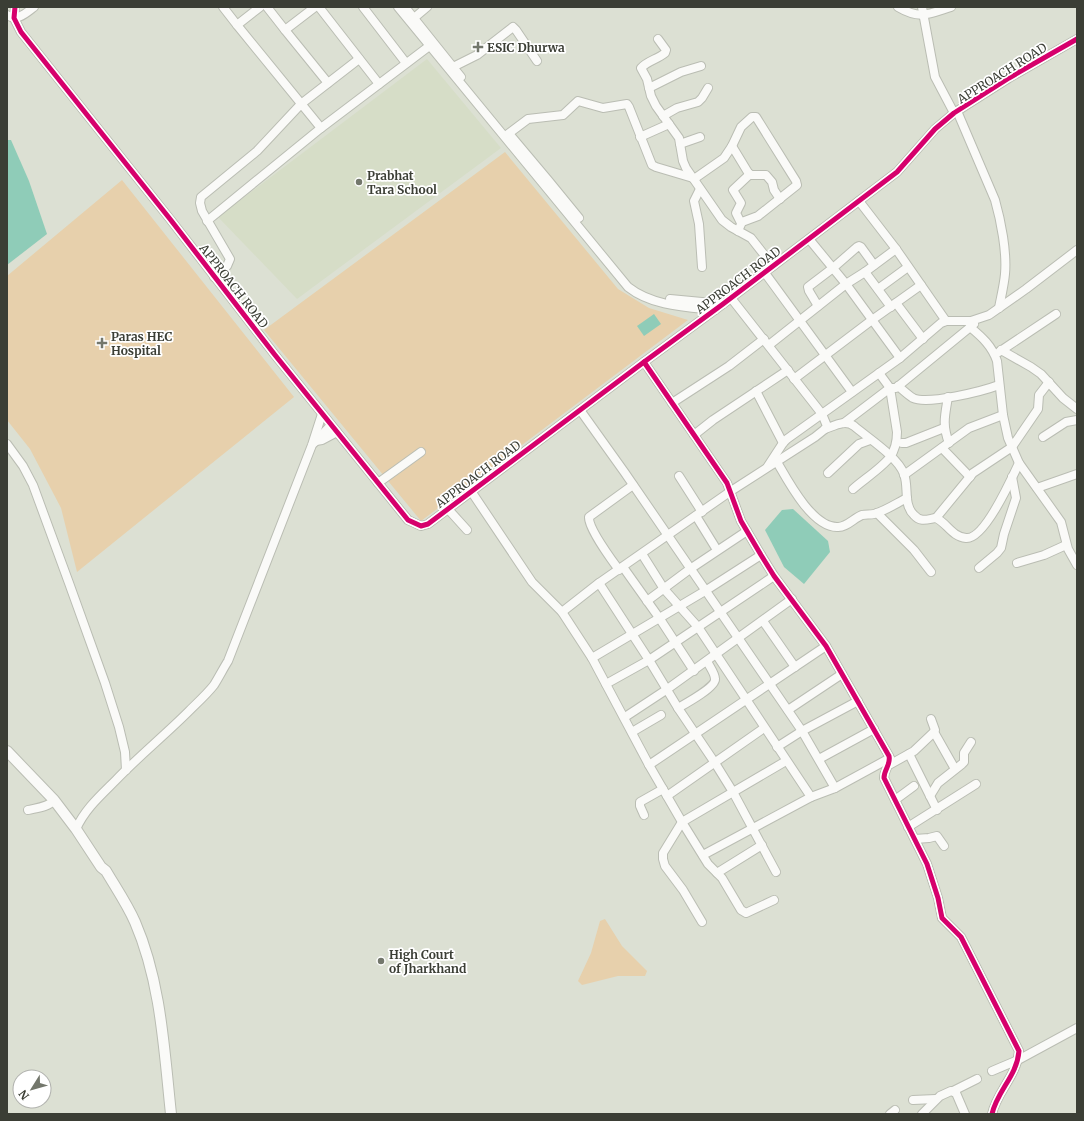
<svg xmlns="http://www.w3.org/2000/svg" width="1084" height="1121" viewBox="0 0 1084 1121" font-family="Merriweather,serif">
<style>
.built{fill:#d6ddc7}
.green{fill:#e7d0ac}
.water{fill:#8fccb8}
.lines{fill:none;stroke-linecap:round;stroke-linejoin:round}
.minor-casing{stroke:#babdb3;stroke-width:10}
.major-casing{stroke:#babdb3;stroke-width:12}
.minor{stroke:#fafaf8;stroke-width:8}
.major{stroke:#fafaf8;stroke-width:10}
.cycleway-casing{stroke:#fff;stroke-width:8}
.cycleway{stroke:#d6006c;stroke-width:5}
.poi-dot{fill:#73776c;stroke:#fff;stroke-width:1.5}
.labels{text-anchor:middle;dominant-baseline:central;stroke-width:3.5;stroke-linejoin:round;paint-order:stroke}
.poi-label{font-size:12px;font-weight:bold;fill:#3b3e35;stroke:#fff;text-anchor:start}
.street-label{font-size:12px;fill:#3b3e35;stroke:#fff}
</style>
<rect width="100%" height="100%" fill="#dce0d3"/>
<polygon class="built" points="427,59 501,148 297,299 218,217"/>
<g class="green">
<polygon points="505,152 618,289 649,308 688,320 421,521 264,330"/>
<polygon points="122,180 294,397 77,572 61,508 30,449 7,420 7,276"/>
<polygon points="605,919 622,946 647,971 645,976 618,976 582,985 578,981 591,953 600,921"/>
</g>
<g class="water">
<polygon points="7,140 11,140 29,181 47,234 7,265"/>
<polygon points="654,314 661,324 644,336 637,326"/>
<polygon points="793,509 828,541 830,552 804,584 784,567 765,530 782,510"/>
</g>
<g class="lines">
<defs>
<g id="minor">
<polyline points="15,7 14,18 21,32 170,219 275,355 408,520 421,526 428,524 644,362 723,304 897,172 935,129 954,113 1009,78 1077,39"/>
<polyline points="223,7 237,25"/>
<polyline points="260,7 237,25 321,128 432,44"/>
<polyline points="267,7 285,30 315,7"/>
<polyline points="319,7 379,84"/>
<polyline points="363,7 406,63"/>
<path d="M398 7 628 287C652 306 686 307 715 310"/>
<polyline points="405,7 461,77"/>
<path d="M898 7C920 20 929 14 951 7"/>
<polyline points="922,7 935,77 954,113"/>
<path d="M7 15C17 22 26 13 34 7"/>
<polyline points="414,18 427,7"/>
<polyline points="285,30 328,83"/>
<path d="M658 39 666 50 665 53C658 59 647 61 641 68L647 79 651 96 656 106 679 138 683 161 686 168 722 220 731 227 751 238 773 266"/>
<polyline points="453,67 477,55 513,27 516,30 537,61"/>
<polyline points="649,88 681,72 701,66"/>
<path d="M957 111 995 200C1001 221 1007 252 1005 274 1004 285 1001 297 999 308"/>
<polyline points="663,116 677,108 698,102 702,98 708,88"/>
<polyline points="508,134 528,119 563,115 578,101 603,108 627,104 629,107 652,165 656,167 693,178"/>
<polyline points="511,136 548,180 579,218"/>
<polyline points="640,137 669,124"/>
<polyline points="680,144 700,137"/>
<polyline points="732,146 749,174 751,175 766,175 772,182 774,190 780,199"/>
<polyline points="694,179 724,158 732,146 741,127 752,117 756,117 796,181 797,185 758,216 742,222 738,231"/>
<polyline points="700,189 694,201 699,224 702,267"/>
<polyline points="859,201 896,249 946,321"/>
<polyline points="207,221 321,128"/>
<polyline points="741,223 736,213 741,203 733,190 750,174"/>
<polyline points="809,239 846,284 900,358"/>
<polyline points="865,272 891,307"/>
<polyline points="765,273 852,392"/>
<polyline points="214,277 227,266 230,259 202,211 200,203 201,197 257,151 301,104 359,59"/>
<polyline points="878,289 908,267"/>
<polyline points="670,299 723,304"/>
<polyline points="896,303 923,339"/>
<polyline points="818,306 809,291 808,287 833,268 857,247 859,246 861,247 874,265"/>
<path d="M970 327C982 337 992 346 997 361L1003 415 1008 438 1019 463 1061 522 1068 549 1077 565"/>
<polyline points="769,345 846,284 865,272 896,249"/>
<polyline points="1001,350 1031,367 1041,374 1063,398 1077,409"/>
<polyline points="999,352 1056,314"/>
<path d="M644 362 727 483 741 521 761 555 774 576 826 646 889 756C891 765 884 769 884 778L927 864 938 898 942 918 961 937 1019 1051C1017 1076 997 1091 992 1114"/>
<polyline points="879,373 890,388 896,388 974,324"/>
<polyline points="794,379 872,320 921,285"/>
<path d="M898 386C903 390 908 395 913 398 928 405 983 391 999 385"/>
<polyline points="756,391 783,443"/>
<path d="M948 397C945 415 942 425 949 443"/>
<polyline points="672,403 729,366 764,339"/>
<polyline points="580,410 625,473 802,731 835,788"/>
<polyline points="844,423 890,388"/>
<path d="M825 429C834 426 845 419 854 426 868 438 898 457 904 474 909 487 903 505 914 515 921 523 928 519 936 518 947 523 952 537 966 538 984 540 1012 478 1019 463"/>
<polyline points="694,435 713,420 788,370"/>
<polyline points="1043,437 1066,422 1077,420"/>
<polyline points="316,441 322,440 337,432"/>
<polyline points="314,443 331,425"/>
<polyline points="902,443 906,443 944,428"/>
<polyline points="7,444 23,466 33,485 69,583 105,683 119,727 125,752 126,770"/>
<polyline points="942,448 970,477"/>
<path d="M777 462C788 481 812 527 837 527 846 528 854 518 862 515 866 514 870 515 874 514 885 511 897 503 907 498"/>
<polyline points="768,466 783,443 787,439 900,358 941,323 946,321 971,321 989,315 1026,289 1077,250"/>
<polyline points="828,473 859,444 870,440"/>
<polyline points="904,475 969,428 1003,415"/>
<polyline points="679,476 702,512"/>
<polyline points="378,483 421,452"/>
<polyline points="1037,488 1077,474"/>
<path d="M853 489C863 480 883 467 890 457 895 450 897 440 897 432L890 388"/>
<polyline points="471,491 532,582 562,612 592,658 649,765 682,822 708,864 722,878 741,910 746,913 774,900"/>
<polyline points="448,509 467,530"/>
<polyline points="877,513 914,550 931,572"/>
<polyline points="696,516 717,550"/>
<polyline points="936,518 973,473 1012,447 1038,409 1039,395 1049,382"/>
<polyline points="642,554 664,589 698,627 811,797"/>
<polyline points="1017,563 1044,555 1066,545"/>
<polyline points="623,567 660,619 694,671"/>
<polyline points="979,568 997,553 1001,548 1004,534 1016,498 1012,477"/>
<path d="M619 570C611 559 588 528 589 517L633 485"/>
<polyline points="599,583 649,660 678,708 715,763 733,792 776,872"/>
<polyline points="647,601 690,569 747,531"/>
<polyline points="562,612 599,583 731,491 815,437 825,429 827,426 822,414 731,298"/>
<polyline points="763,621 795,667"/>
<polyline points="592,658 705,591 761,555"/>
<polyline points="606,684 649,660 774,576"/>
<path d="M678 708C685 704 716 687 715 679 715 673 709 666 707 661"/>
<polyline points="788,710 842,674"/>
<polyline points="625,717 666,690 792,599"/>
<polyline points="632,732 661,715"/>
<polyline points="934,732 955,769"/>
<polyline points="777,747 802,731 858,701"/>
<polyline points="909,754 937,810"/>
<polyline points="819,759 874,729"/>
<polyline points="649,765 826,646"/>
<polyline points="889,765 914,751 933,733 935,730 931,719"/>
<polyline points="667,796 764,728"/>
<polyline points="930,796 938,783 962,764 964,762 964,753 971,742"/>
<polyline points="895,800 914,786"/>
<path d="M28 810C36 808 49 807 54 800"/>
<polyline points="644,815 640,806 640,802 663,789"/>
<polyline points="908,827 976,784"/>
<path d="M76 829C85 809 100 796 116 780 139 756 165 735 189 711 197 703 207 694 214 685 219 677 223 669 228 661L312 445 322 414"/>
<polyline points="915,839 929,838 937,836 944,846"/>
<polyline points="703,855 811,797 835,788 890,758"/>
<polyline points="717,873 762,845"/>
<polyline points="702,922 683,890 665,866 663,859 663,853 682,822 786,761"/>
<polyline points="992,1071 1018,1060 1077,1028"/>
<polyline points="953,1091 977,1079"/>
<polyline points="913,1100 936,1099"/>
<polyline points="890,1114 895,1110"/>
<polyline points="922,1114 940,1096 951,1091 956,1093 965,1114"/>
</g>
<path id="major" d="M7 751 54 800 76 829 101 867 106 871C116 888 127 904 135 922 161 982 164 1049 171 1114"/>
</defs>
<use href="#minor" class="minor-casing"/>
<use href="#major" class="major-casing"/>
<use href="#minor" class="minor"/>
<use href="#major" class="major"/>
<defs>
<g id="cycleway">
<polyline points="15,7 14,18 21,32 170,219 275,355 408,520 421,526 428,524 644,362 723,304 897,172 935,129 954,113 1009,78 1077,39"/>
<path d="M644 362 727 483 741 521 761 555 774 576 826 646 889 756C891 765 884 769 884 778L927 864 938 898 942 918 961 937 1019 1051C1017 1076 997 1091 992 1114"/>
</g>
</defs>
<use href="#cycleway" class="cycleway-casing"/>
<use href="#cycleway" class="cycleway"/>
</g>
<g class="poi-dot">
<path d="M476 41h4v4h4v4h-4v4h-4v-4h-4v-4h4z"/>
<circle cx="359" cy="182" r="4"/>
<path d="M100 337h4v4h4v4h-4v4h-4v-4h-4v-4h4z"/>
<circle cx="381" cy="961" r="4"/>
</g>
<g class="labels">
<g class="poi-label">
<text x="487" y="47">ESIC Dhurwa</text>
<text x="367" y="175">Prabhat<tspan x="367" dy="14">Tara School</tspan></text>
<text x="111" y="336">Paras HEC<tspan x="111" dy="14">Hospital</tspan></text>
<text x="389" y="954">High Court<tspan x="389" dy="14">of Jharkhand</tspan></text>
</g>
<g class="street-label">
<text transform="translate(1002 73) rotate(-32)">APPROACH ROAD</text>
<text transform="translate(738 280) rotate(-37)">APPROACH ROAD</text>
<text transform="translate(234 286) rotate(52)">APPROACH ROAD</text>
<text transform="translate(478 474) rotate(-37)">APPROACH ROAD</text>
</g>
</g>
<rect width="1084" height="1121" fill="none" stroke="#3b3e35" stroke-width="16"/>
<g transform="translate(32 1089) rotate(233)"><circle r="19" fill="#ffffff" stroke="#b1b2ae"/>
<path d="M0-3L7 15L0 10L-7 15Z" fill="#73776c"/>
<text y="-6" font-size="11" font-weight="bold" text-anchor="middle" fill="#3b3e35">N</text>
</g>
</svg>
